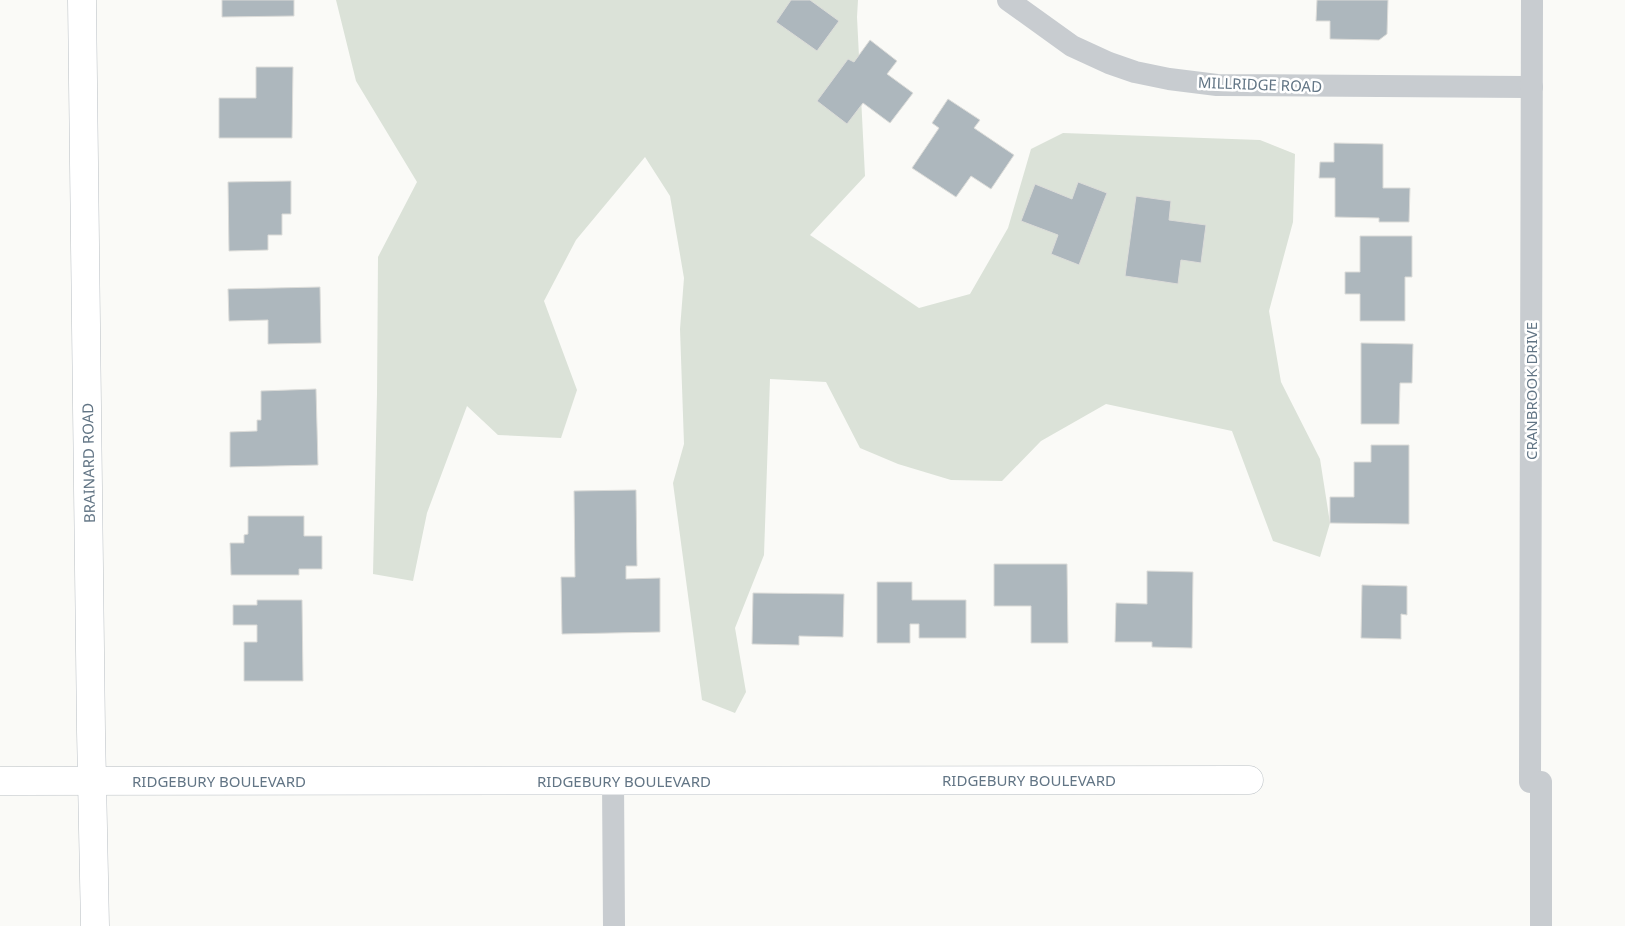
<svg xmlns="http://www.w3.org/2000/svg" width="1625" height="926" viewBox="0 0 1625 926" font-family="'Noto Sans',sans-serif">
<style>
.green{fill:#dbe2d8}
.building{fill:#adb7bd;stroke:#dcdcd9}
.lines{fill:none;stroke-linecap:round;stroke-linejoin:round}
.secondary-casing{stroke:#b9bfc4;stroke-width:29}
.street{stroke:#c8ccd0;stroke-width:22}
.secondary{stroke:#fff;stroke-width:28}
.labels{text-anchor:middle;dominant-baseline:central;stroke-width:5;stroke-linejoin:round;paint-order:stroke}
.street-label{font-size:15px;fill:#627585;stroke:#fff}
</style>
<rect width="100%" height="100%" fill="#fafaf7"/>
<polygon class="green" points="336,0 858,0 857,17 865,176 810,235 919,308 970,294 1008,228 1031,149 1063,133 1260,140 1295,154 1293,222 1269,311 1281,382 1320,459 1330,523 1320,557 1273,541 1232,431 1106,404 1041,441 1002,481 951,480 898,464 860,448 826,382 770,379 764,555 735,628 746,692 735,713 702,700 673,483 684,444 680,329 684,278 670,196 645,157 576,240 544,301 577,390 561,438 498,435 467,406 427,513 413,581 373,574 377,394 378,257 417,182 356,81"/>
<g class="building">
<polygon points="222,0 294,0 294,16 222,17"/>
<polygon points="791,0 810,0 839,21 817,51 776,22"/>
<polygon points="1317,0 1388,0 1387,34 1379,40 1330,39 1330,21 1316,21"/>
<polygon points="870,40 897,61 887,74 913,93 890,123 863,103 847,124 817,101 848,59 854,62"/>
<polygon points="256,67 293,67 292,138 219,138 219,98 256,98"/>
<polygon points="948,99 980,120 974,128 1014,155 991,189 971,176 956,197 912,168 939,128 932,123"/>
<polygon points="1334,143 1383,144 1383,188 1410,188 1409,222 1379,222 1379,218 1335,217 1335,178 1319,178 1320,162 1334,162"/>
<polygon points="291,181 291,214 282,214 282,235 268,235 268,250 229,251 228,182"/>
<polygon points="1078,182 1107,193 1079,265 1051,254 1058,235 1021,221 1035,184 1072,199"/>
<polygon points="1136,196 1171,201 1169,220 1206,225 1201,263 1181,260 1178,284 1125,276"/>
<polygon points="1360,236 1412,236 1412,277 1405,277 1405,321 1360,321 1360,294 1345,294 1345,272 1360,272"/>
<polygon points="320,287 321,343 268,344 268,320 229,321 228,289"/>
<polygon points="1361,343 1413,344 1412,383 1400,383 1399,424 1361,424"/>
<polygon points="316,389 318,465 230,467 230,432 257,431 257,420 261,420 261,391"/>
<polygon points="1371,445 1409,445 1409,524 1330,523 1330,497 1354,497 1354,462 1371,462"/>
<polygon points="636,490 637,566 626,566 626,579 660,578 660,632 562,634 561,577 575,577 574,491"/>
<polygon points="248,516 304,516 304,536 322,536 322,569 299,569 299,575 231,575 230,543 244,543 244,535 248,534"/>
<polygon points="994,564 1067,564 1068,643 1031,643 1031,606 994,606"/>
<polygon points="1147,571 1193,572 1192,648 1152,647 1152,642 1115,642 1116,603 1147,604"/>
<polygon points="877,582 912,582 912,600 966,600 966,638 919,638 919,624 910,624 910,643 877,643"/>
<polygon points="1362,585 1407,586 1407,615 1401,614 1401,639 1361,638"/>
<polygon points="753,593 844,594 843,637 799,636 799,645 752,644"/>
<polygon points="257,600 302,600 303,681 244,681 244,642 257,642 257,625 233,625 233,605 257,605"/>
</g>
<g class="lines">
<defs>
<g id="secondary">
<polyline points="82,0 91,731 95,926"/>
<polyline points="0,781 1249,780"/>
</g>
</defs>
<use href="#secondary" class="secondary-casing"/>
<g class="street">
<polyline points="1008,0 1072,46 1109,63 1135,72 1169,79 1217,85 1532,87"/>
<polyline points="613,781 614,926"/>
<polyline points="1530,782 1532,0"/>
<polyline points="1541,782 1541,926"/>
</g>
<use href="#secondary" class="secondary"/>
</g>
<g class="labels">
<g class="street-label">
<text transform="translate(1260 84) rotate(2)">MILLRIDGE ROAD</text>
<text transform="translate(1531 391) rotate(-90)">CRANBROOK DRIVE</text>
<text transform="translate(88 463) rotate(-91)">BRAINARD ROAD</text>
<text x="1029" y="780">RIDGEBURY BOULEVARD</text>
<text x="219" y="781">RIDGEBURY BOULEVARD</text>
<text x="624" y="781">RIDGEBURY BOULEVARD</text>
</g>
</g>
</svg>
